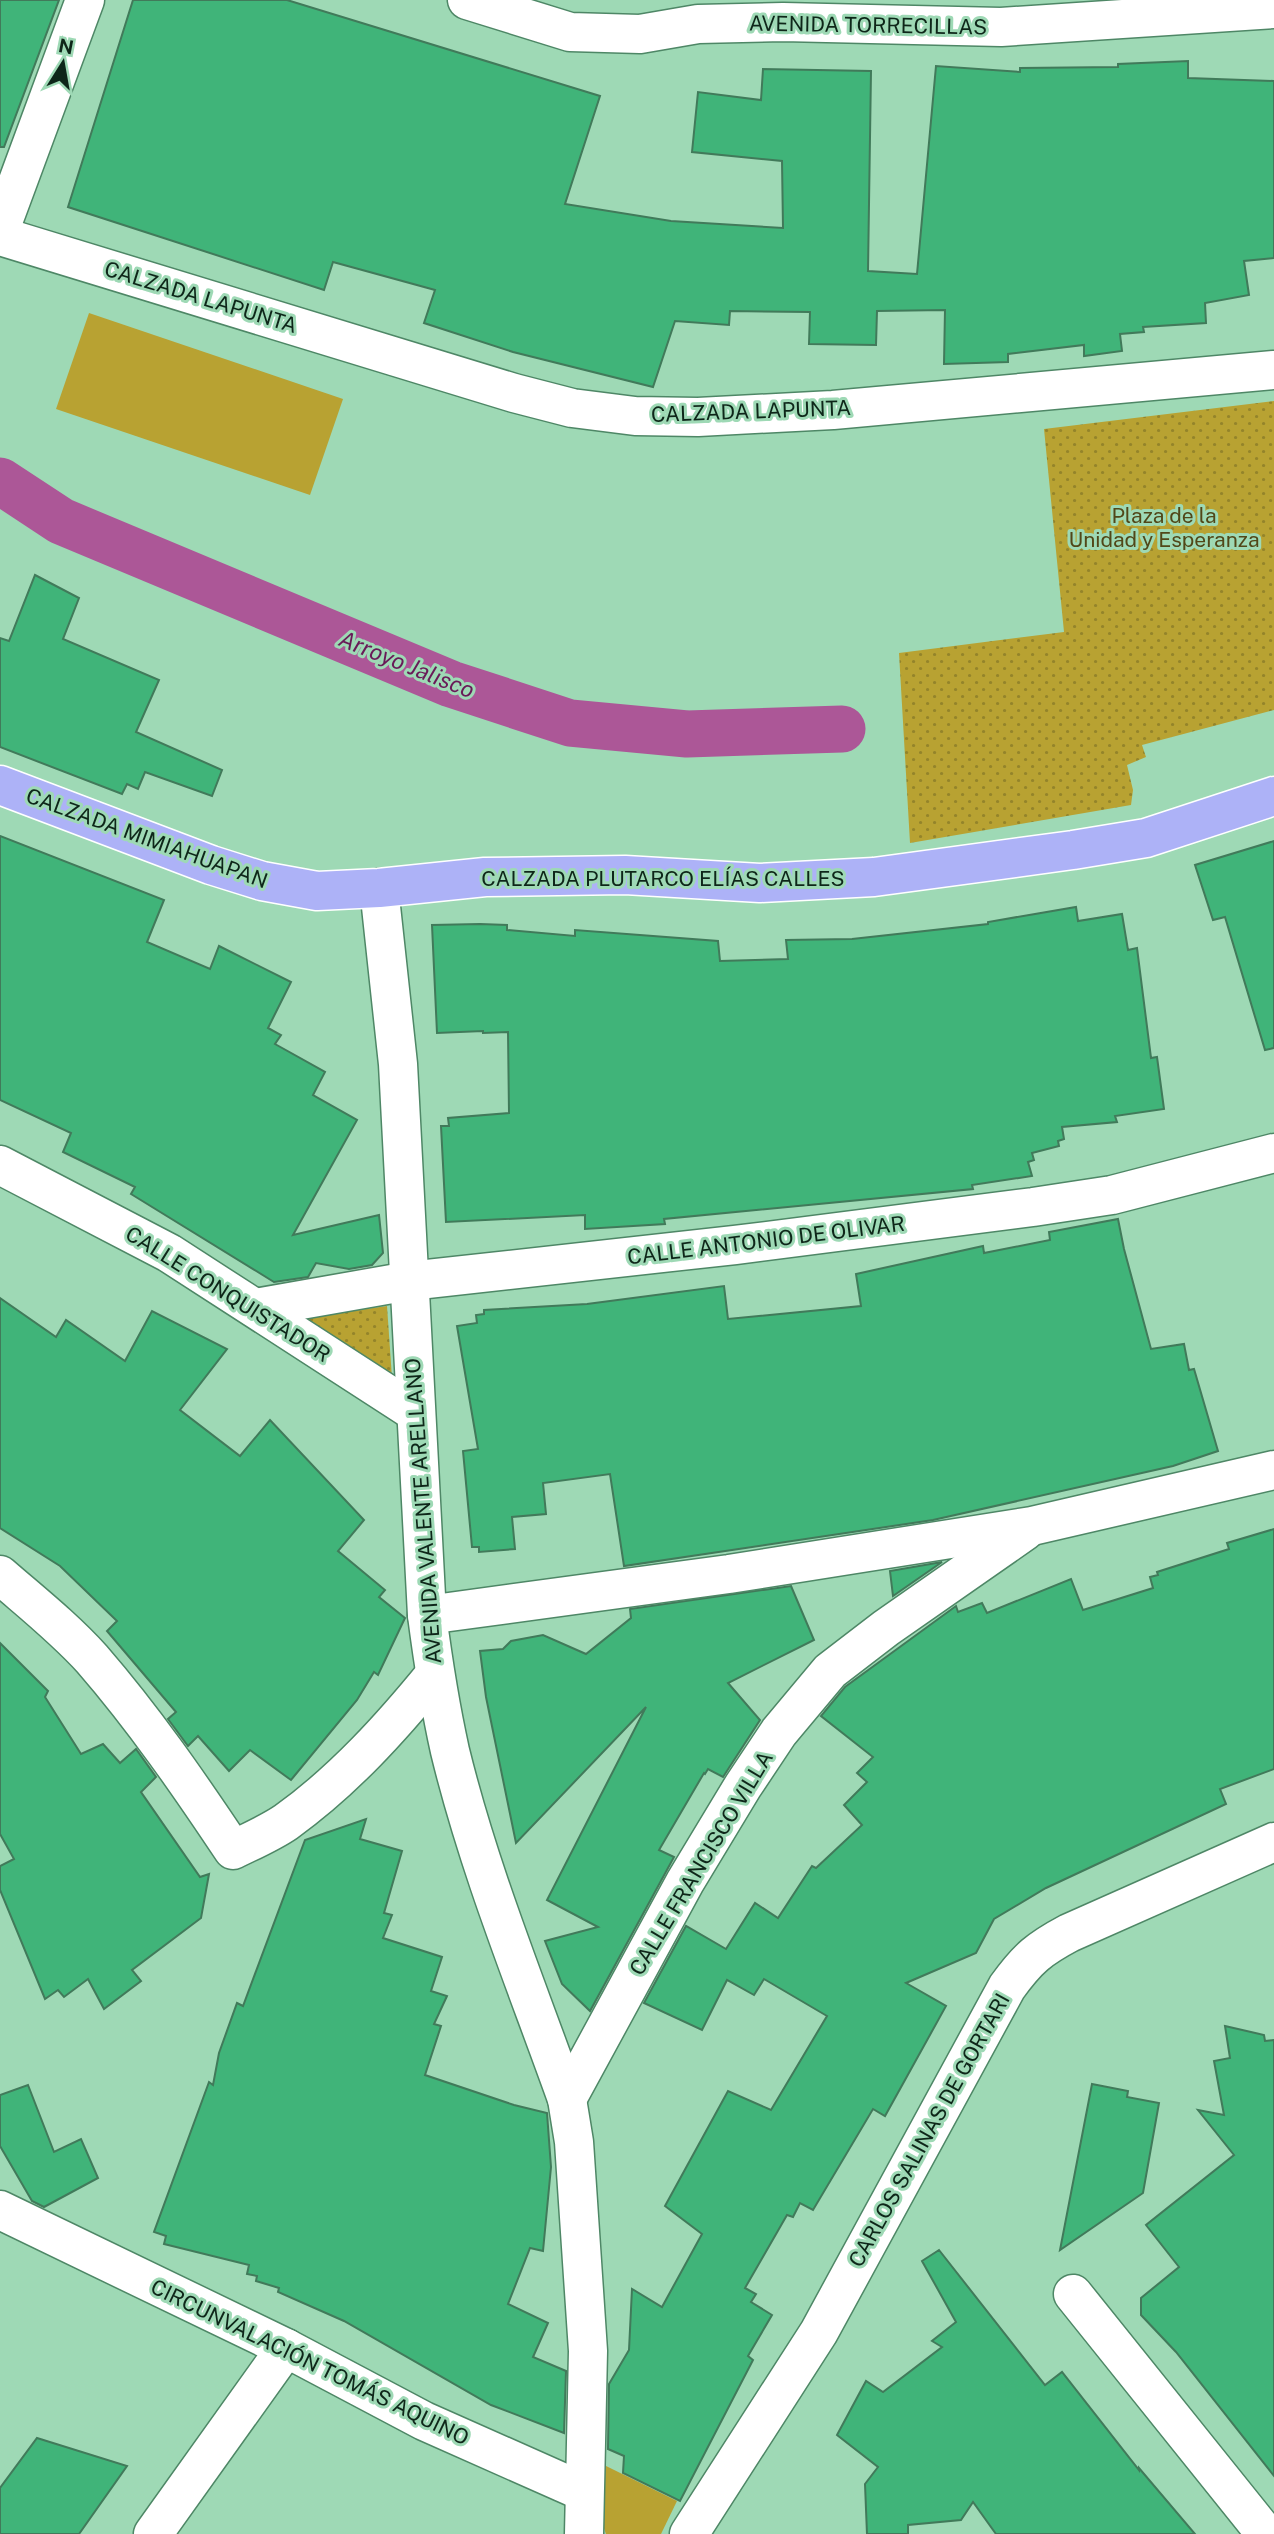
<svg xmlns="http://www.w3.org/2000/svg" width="1274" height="2534" viewBox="0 0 1274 2534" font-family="'Public Sans',sans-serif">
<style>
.grass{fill:#b8a232}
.park{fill:url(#park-dots)}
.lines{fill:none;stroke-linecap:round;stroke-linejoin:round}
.canal{stroke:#ac5797;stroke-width:47}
.building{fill:#40b479;stroke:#417a5a;stroke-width:2}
.minor-casing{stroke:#4e8766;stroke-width:41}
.major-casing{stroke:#fff;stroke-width:41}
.minor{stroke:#fff;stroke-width:38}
.major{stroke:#adb2f7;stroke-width:38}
.labels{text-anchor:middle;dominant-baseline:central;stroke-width:6;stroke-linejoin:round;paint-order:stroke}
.street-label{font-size:21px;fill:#0e2619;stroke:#9ed9b5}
.park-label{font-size:21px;fill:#514718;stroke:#9ed9b5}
.water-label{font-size:23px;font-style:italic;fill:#691a58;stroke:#9ed9b5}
</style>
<defs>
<pattern id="park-dots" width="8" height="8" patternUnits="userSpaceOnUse" patternTransform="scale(1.75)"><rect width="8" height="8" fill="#b8a232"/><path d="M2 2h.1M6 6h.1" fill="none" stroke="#94842a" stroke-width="1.8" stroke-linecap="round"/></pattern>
</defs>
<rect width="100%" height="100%" fill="#9ed9b5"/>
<g class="grass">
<polygon points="89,313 343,399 310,495 56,409"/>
<polygon points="602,2464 677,2501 661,2534 606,2534 602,2523"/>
</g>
<g class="park">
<polygon points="1274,401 1274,710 1142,745 1146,757 1127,765 1133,790 1131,805 910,843 899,653 1064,632 1044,429"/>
<polygon points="387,1306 392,1378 303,1318"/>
</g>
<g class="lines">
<polyline class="canal" points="0,481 61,521 451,684 570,723 687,734 842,729"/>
</g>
<g class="building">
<polygon points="0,0 59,0 4,147 0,147"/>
<polygon points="133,0 287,0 600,96 565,204 671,221 783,228 782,161 692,152 698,92 761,100 763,69 871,71 868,271 917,274 936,66 1020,72 1020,68 1118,67 1118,64 1188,61 1188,78 1274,81 1274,258 1244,261 1249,295 1205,303 1206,323 1143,327 1144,332 1120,334 1122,351 1084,356 1084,345 1008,354 1008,362 944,364 945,310 877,311 876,345 809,344 810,312 730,311 729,325 675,321 653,387 513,352 424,323 435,290 333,262 324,290 68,207"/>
<polygon points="35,575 79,598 63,639 159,680 136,732 222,770 212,796 145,772 138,789 127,784 122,794 0,747 0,638 9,641"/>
<polygon points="0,836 164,900 147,942 210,969 219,946 291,982 268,1028 281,1035 275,1044 325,1072 313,1095 357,1120 293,1235 379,1215 383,1253 372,1265 349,1269 316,1263 308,1277 274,1282 131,1194 135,1187 63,1152 71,1133 0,1100"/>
<polygon points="1274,841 1274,1048 1265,1050 1225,917 1213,920 1195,865"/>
<polygon points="1076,907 1078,921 1122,914 1128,950 1137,948 1151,1058 1157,1057 1164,1109 1115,1116 1117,1122 1062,1127 1064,1139 1058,1141 1059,1146 1032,1153 1034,1160 1028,1162 1032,1176 972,1185 973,1189 664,1219 665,1224 585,1229 585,1215 446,1222 441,1126 449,1126 448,1118 509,1113 508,1032 483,1033 483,1031 437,1033 432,925 480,924 507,925 507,930 575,936 575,930 718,941 720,961 788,959 786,940 852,939 988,924 988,922"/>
<polygon points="1118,1219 1124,1249 1151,1349 1184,1344 1189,1370 1194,1369 1218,1451 1173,1466 933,1520 624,1566 610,1474 543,1483 546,1514 512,1517 515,1549 479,1552 479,1547 472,1547 463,1451 478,1449 457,1326 477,1323 476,1315 484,1314 484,1310 587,1304 724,1286 728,1319 861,1306 856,1274 983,1246 984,1253 1050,1240 1049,1232"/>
<polygon points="0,1298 56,1337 66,1320 125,1361 152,1311 227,1349 180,1410 240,1456 270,1420 364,1520 338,1551 385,1590 379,1597 405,1618 378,1675 374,1672 357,1700 291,1780 250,1750 229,1771 198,1736 188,1746 168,1719 176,1712 107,1631 117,1621 60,1566 0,1528"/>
<polygon points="1274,1529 1274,1769 1220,1789 1226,1804 1046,1888 994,1919 976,1953 906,1983 946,2006 885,2116 873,2109 813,2210 800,2203 793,2217 787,2215 745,2288 756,2294 751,2302 772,2315 748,2356 753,2360 680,2501 623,2473 624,2456 608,2449 609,2384 629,2350 632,2289 662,2307 702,2234 665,2206 728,2091 771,2110 827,2016 764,1979 754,1995 727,1980 702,2030 644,2003 686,1926 726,1949 755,1903 778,1918 812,1866 816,1868 862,1825 844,1805 867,1782 857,1773 873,1757 821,1716 845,1687 956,1606 958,1612 982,1603 987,1613 1071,1579 1083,1610 1153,1588 1150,1577 1158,1575 1157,1572 1229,1549 1227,1543"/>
<polygon points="942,1562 893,1596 890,1571"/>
<polygon points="791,1586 814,1640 728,1683 760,1720 723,1777 708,1769 705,1774 704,1773 659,1850 674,1857 590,2011 562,1984 545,1941 598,1927 547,1900 646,1707 516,1843 486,1697 480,1651 503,1649 511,1641 543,1635 586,1654 631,1618 630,1609"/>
<polygon points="0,1643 48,1691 45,1697 81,1754 103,1744 120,1763 136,1749 156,1777 141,1792 200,1877 209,1874 201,1918 132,1970 141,1981 104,2009 88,1979 64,1997 58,1990 45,1999 0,1890 0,1866 14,1859 0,1834"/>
<polygon points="366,1819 360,1839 402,1851 384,1913 392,1915 383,1938 442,1957 431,1991 447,1996 434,2024 441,2026 425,2075 514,2105 547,2113 551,2167 543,2251 530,2248 508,2304 548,2323 533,2357 566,2371 564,2433 491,2405 344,2321 278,2292 279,2288 256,2281 257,2276 247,2274 249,2265 164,2244 166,2236 154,2232 209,2082 213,2085 219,2053 237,2003 243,2006 305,1840"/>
<polygon points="1225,2026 1264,2035 1265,2041 1274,2040 1274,2476 1176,2352 1141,2315 1141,2298 1179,2267 1146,2225 1234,2155 1198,2110 1224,2115 1214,2061 1230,2058"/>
<polygon points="1092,2084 1128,2091 1127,2097 1159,2103 1143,2193 1060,2250"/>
<polygon points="28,2085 54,2152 81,2139 98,2178 44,2207 32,2201 0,2146 0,2095"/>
<polygon points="939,2250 1045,2385 1062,2372 1139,2470 1139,2468 1195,2534 996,2534 973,2502 961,2520 908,2525 908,2534 867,2534 865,2484 878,2467 837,2435 866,2381 883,2392 942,2347 932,2341 956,2322 922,2261"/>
<polygon points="37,2438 127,2466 79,2534 0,2534 0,2488"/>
</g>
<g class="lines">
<defs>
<g id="minor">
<polyline points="467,0 570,32 640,34 698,24 783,22 1001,27 1274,9"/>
<polyline points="0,230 85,0"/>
<polyline points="0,236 514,393 572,408 635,416 698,417 833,410 1274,370"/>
<path d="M379 888 398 1064 427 1615C433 1661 440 1706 450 1751 479 1870 526 1984 567 2099L574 2142 588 2351 584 2534"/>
<polyline points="0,1165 169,1253 415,1412"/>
<polyline points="255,1308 409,1281 735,1245 1033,1207 1112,1195 1274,1153"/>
<path d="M0 1575C31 1602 64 1628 92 1659 144 1719 189 1784 233 1850 251 1841 270 1833 286 1822 343 1781 391 1728 435 1674"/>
<polyline points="427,1615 729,1574 1032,1526 1274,1470"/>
<polyline points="567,2099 685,1882 743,1786 779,1732 830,1671 886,1628 1025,1531"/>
<polyline points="0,2210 286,2348 424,2421 584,2492"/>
<polyline points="1073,2294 1264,2532"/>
<polyline points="153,2534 286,2348"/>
<path d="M689 2534 819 2332 1007 1987C1028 1958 1039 1949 1069 1933L1274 1842"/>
</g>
<polyline id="major" points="0,785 211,865 262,881 317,891 379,888 485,877 625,875 760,883 874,877 1073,850 1146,838 1274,796"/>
</defs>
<use href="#minor" class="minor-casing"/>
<use href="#major" class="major-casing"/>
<use href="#minor" class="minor"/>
<use href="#major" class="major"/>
</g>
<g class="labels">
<g class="street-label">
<text transform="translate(868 25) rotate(1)">AVENIDA TORRECILLAS</text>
<text transform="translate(201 297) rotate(17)">CALZADA LAPUNTA</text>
<text transform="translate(751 411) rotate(-2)">CALZADA LAPUNTA</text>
<text transform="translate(147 838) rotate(20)">CALZADA MIMIAHUAPAN</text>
<text x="663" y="878">CALZADA PLUTARCO ELÍAS CALLES</text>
<text transform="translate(766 1240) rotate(-7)">CALLE ANTONIO DE OLIVAR</text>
<text transform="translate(228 1294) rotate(32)">CALLE CONQUISTADOR</text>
<text transform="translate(423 1511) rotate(-94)">AVENIDA VALENTE ARELLANO</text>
<text transform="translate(701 1863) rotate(-59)">CALLE FRANCISCO VILLA</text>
<text transform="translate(929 2130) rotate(-61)">CARLOS SALINAS DE GORTARI</text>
<text transform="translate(310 2362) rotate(26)">CIRCUNVALACIÓN TOMÁS AQUINO</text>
</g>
<g class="park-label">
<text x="1164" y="515">Plaza de la<tspan x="1164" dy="24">Unidad y Esperanza</tspan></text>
</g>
<g class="water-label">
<text transform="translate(407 664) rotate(22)">Arroyo Jalisco</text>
</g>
</g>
<g transform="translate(63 63) rotate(11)" stroke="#9ed9b5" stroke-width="5" paint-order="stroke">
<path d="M0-5L12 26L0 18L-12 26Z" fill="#0e2619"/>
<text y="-10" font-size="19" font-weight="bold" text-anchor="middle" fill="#0e2619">N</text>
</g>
</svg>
